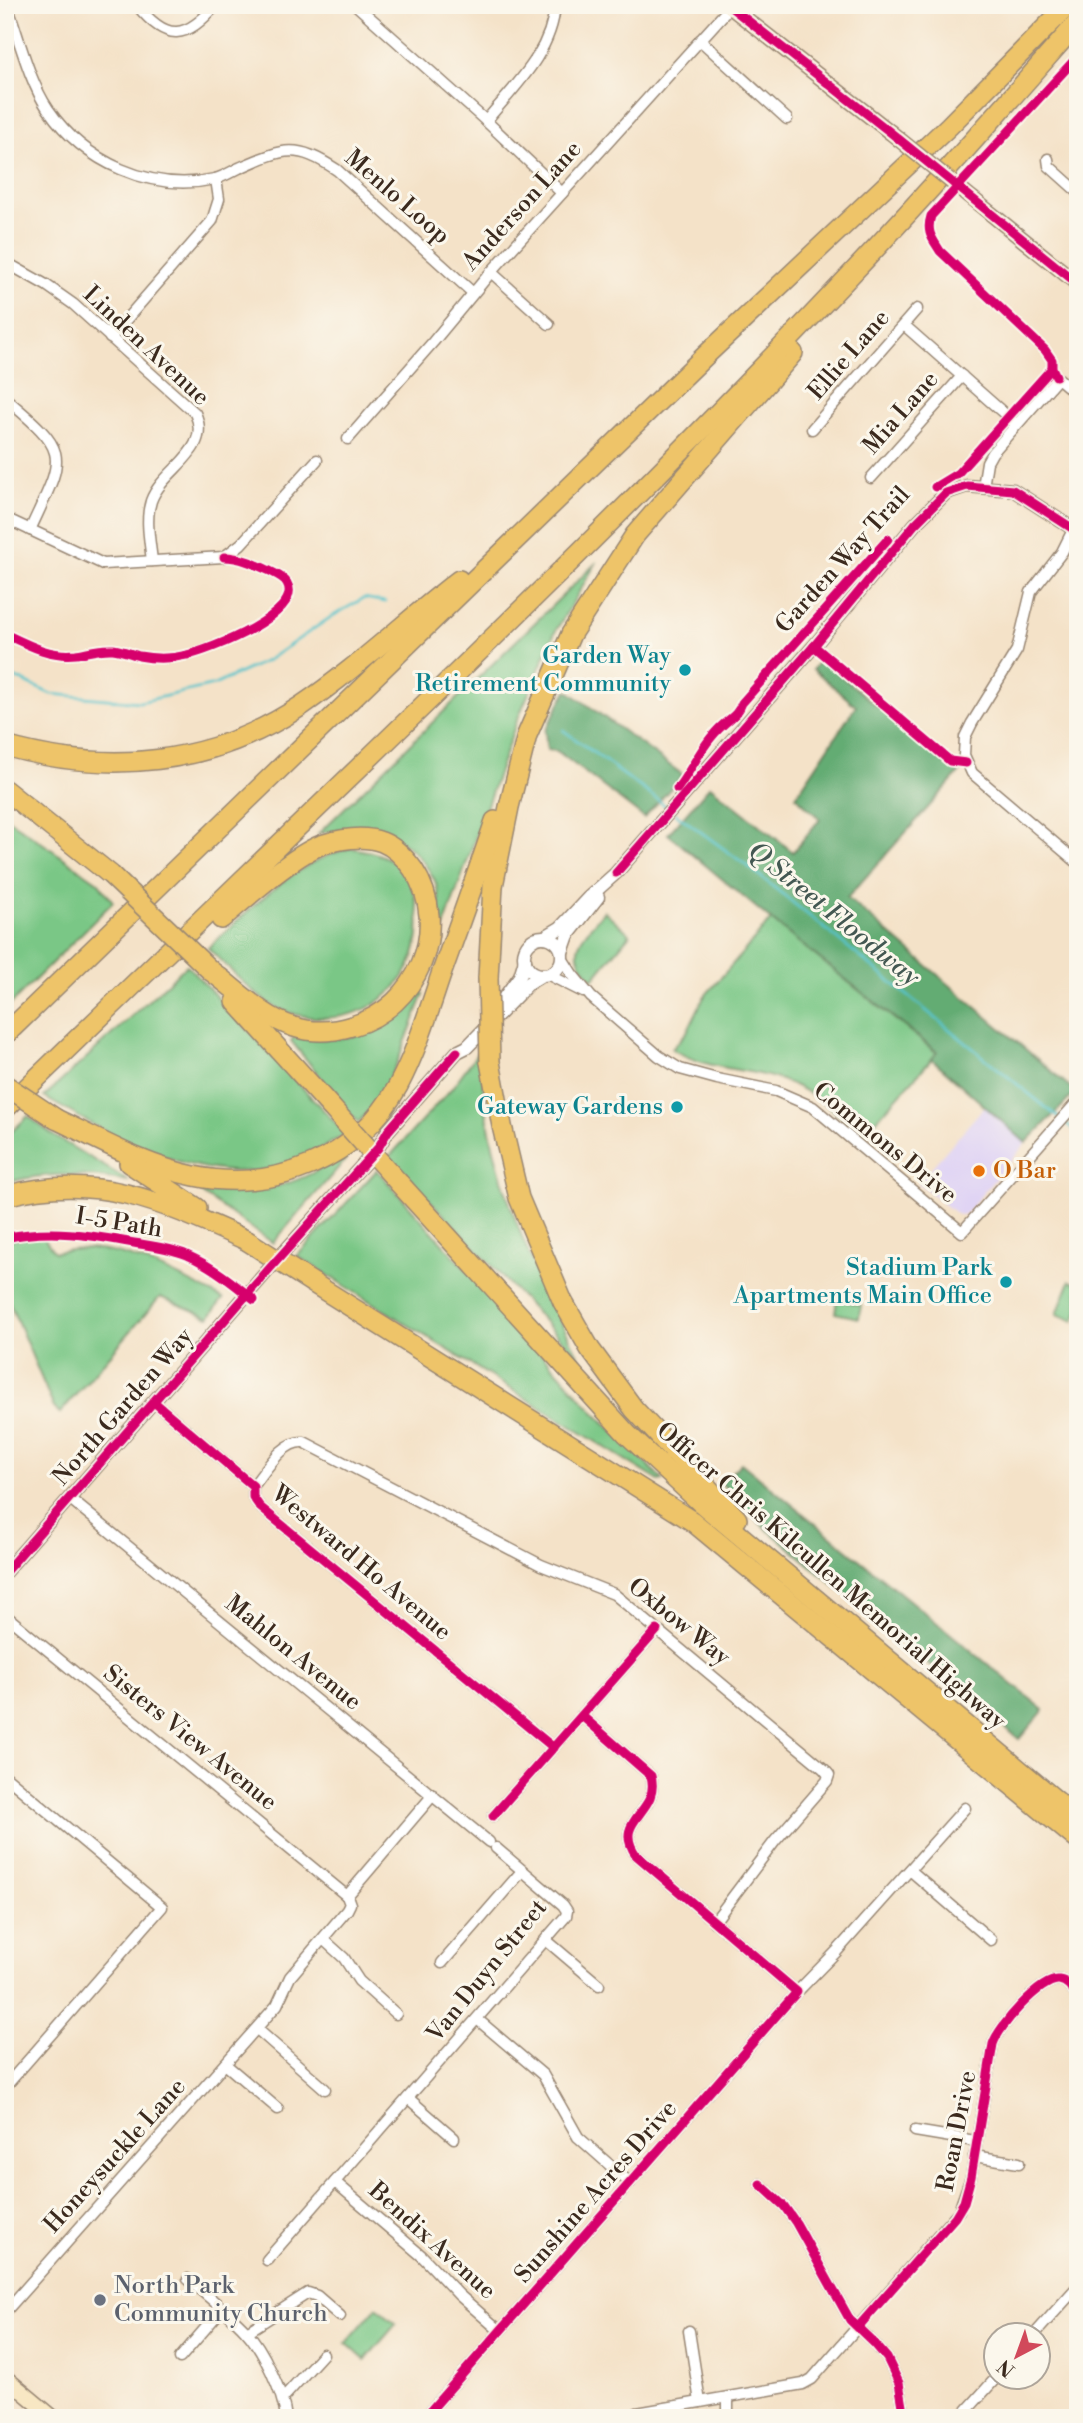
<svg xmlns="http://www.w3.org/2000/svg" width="1083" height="2423" viewBox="0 0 1083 2423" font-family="'Libre Bodoni',serif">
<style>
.built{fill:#e0d4f4}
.green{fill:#7ac786;stroke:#5a7852;stroke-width:2}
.forest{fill:#63ac73;stroke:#4f6b48;stroke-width:2}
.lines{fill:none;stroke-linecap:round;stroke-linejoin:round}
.stream{stroke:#56c4cc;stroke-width:2.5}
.minor-casing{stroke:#988673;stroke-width:13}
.tertiary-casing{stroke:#988673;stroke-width:15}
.secondary-casing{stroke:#988673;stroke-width:17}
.motorway-casing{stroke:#988673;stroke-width:22}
.minor{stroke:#fff;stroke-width:10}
.tertiary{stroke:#fff;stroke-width:12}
.secondary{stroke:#f8e7c3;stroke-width:14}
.motorway{stroke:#eec469;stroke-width:19}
.secondary-bridge-casing{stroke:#988673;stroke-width:17;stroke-linecap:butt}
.motorway-bridge-casing{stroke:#988673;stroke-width:22;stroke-linecap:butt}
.secondary-bridge{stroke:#f8e7c3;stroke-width:14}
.motorway-bridge{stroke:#eec469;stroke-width:19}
.cycleway-casing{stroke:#fbf7ec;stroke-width:13}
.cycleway{stroke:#d6006c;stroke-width:9}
.culture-dot{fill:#0f9aa8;stroke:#fbf7ec;stroke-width:2.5}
.food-dot{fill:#e8710a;stroke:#fbf7ec;stroke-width:2.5}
.worship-dot{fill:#6b7280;stroke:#fbf7ec;stroke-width:2.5}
.labels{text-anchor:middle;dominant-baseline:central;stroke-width:6;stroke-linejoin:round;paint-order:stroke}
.street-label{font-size:24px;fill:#3b2a1e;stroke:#fbf7ec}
.culture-label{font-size:24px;fill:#0d838f;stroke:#fbf7ec;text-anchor:end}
.food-label{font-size:24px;fill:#c56008;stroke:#fbf7ec;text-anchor:start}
.worship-label{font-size:24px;fill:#5b616d;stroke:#fbf7ec;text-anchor:start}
.water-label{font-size:26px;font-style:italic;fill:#435852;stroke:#fbf7ec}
</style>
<rect width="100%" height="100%" fill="#fbf7ec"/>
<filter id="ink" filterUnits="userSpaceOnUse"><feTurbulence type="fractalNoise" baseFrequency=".0143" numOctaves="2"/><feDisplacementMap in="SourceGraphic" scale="14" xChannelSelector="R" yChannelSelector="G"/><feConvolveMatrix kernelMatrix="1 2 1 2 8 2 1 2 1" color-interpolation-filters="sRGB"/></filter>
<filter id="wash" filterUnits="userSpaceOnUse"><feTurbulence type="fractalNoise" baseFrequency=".00686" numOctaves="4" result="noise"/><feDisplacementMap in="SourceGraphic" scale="28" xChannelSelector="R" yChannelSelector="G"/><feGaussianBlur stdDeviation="1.57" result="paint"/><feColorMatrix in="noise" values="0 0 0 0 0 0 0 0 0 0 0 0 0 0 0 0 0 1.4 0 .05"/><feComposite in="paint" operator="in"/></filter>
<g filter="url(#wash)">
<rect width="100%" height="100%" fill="#f4e2c8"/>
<polygon class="built" points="985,1106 1026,1143 965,1214 958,1215 918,1183"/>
<g class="green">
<path d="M597 562 555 632 516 723 441 935C440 919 441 896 435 881 424 858 400 834 374 830 356 827 337 831 319 833Z"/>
<polygon points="5,817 98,882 113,902 5,1010"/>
<path d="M352 848C366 851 382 853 393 862 409 874 416 894 418 913 426 994 348 1039 277 1008 256 998 226 965 208 948 251 909 294 861 352 848Z"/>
<path d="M604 911 630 934 593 979C563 950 583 937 604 911Z"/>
<path d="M771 920 937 1053 863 1135C835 1112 808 1086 771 1077 737 1068 703 1068 672 1049L687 1032 704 997Z"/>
<path d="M187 965 346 1134C327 1145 308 1157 288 1164 209 1192 111 1136 44 1097Z"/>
<path d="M416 989 424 994 397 1063 380 1097 358 1123 291 1041 294 1037C351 1043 381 1038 416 989Z"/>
<path d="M482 1047C483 1063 482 1080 484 1095 496 1191 536 1276 581 1360L389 1157 451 1089Z"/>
<path d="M28 1116 54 1136 129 1181C84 1174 51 1171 5 1183V1138Z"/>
<path d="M342 1156 346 1159 273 1243 201 1193 205 1187C266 1193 290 1189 342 1156Z"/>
<polygon points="377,1170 593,1411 663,1480 659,1481 297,1256"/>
<path d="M42 1235 54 1252C64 1251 75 1249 86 1249 132 1250 183 1278 223 1299L209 1317 160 1297 60 1413 54 1408 5 1292V1241Z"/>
<polygon points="1070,1281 1078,1284 1078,1312 1074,1321 1057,1314"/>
<polygon points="837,1299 861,1305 859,1318 835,1313"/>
<polygon points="377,2307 396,2324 365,2360 346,2343"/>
</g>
<g class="forest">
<polygon points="821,659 944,763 960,772 847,898 1076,1092 1026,1143 932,1059 937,1052 771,920 668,834 710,786 793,852 820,819 796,796 856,706 813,669"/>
<polygon points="567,690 683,775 644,818 557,751 547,750 545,731"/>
<polygon points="741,1463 1044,1710 1019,1739 761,1524 721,1483"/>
</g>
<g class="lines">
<g class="stream">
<polyline points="5,673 51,694 140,702 214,685 268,660 331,617 364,598 385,602"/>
<polyline points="563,730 667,807"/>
<polyline points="675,813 750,868 1059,1118"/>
<polyline points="1064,1122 1078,1133"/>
</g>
</g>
</g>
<g filter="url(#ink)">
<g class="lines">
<defs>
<g id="minor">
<path d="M7 5C19 38 29 81 48 109 84 162 151 193 215 179 223 177 231 172 239 168 283 149 295 142 337 170L473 293"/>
<path d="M137 5C167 43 186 39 216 5"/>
<polyline points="356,5 486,121 562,193"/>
<polyline points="700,40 787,119"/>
<path d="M486 121C514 87 552 52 555 5"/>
<polyline points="1048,159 1049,166 1078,192"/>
<path d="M5 262 46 285 73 304 195 413C213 452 163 468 151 501 145 519 150 542 152 561"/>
<polyline points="491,272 549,324"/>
<polyline points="904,325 1016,424"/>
<polyline points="110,338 212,221 219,199 216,179"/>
<path d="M5 398C72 454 65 454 30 530"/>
<polyline points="812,429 917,309"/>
<polyline points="348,439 433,342 491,272 732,5"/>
<polyline points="871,478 962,376"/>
<polyline points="983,487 987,462 992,453 1058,378 1078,395"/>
<polyline points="5,518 103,564 224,557 241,544 317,460"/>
<polyline points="1073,530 1062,552 1031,592 1017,650 972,723 965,737 964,755 972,773 1078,863"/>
<polyline points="562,958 572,974 591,997 659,1056 680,1069 717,1079 776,1091 813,1107 962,1232 1078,1101"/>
<polyline points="547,974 583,992"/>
<polyline points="154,1402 253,1486 253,1497 260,1507 554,1748"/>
<path d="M253 1486C266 1471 282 1440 304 1442L541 1565 614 1594 824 1769 829 1775 827 1781 775 1841 714 1922"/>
<polyline points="69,1498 489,1842"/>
<polyline points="5,1615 347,1896"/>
<path d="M582 1716 651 1776C661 1813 611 1819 636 1855L797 1992"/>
<polyline points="5,1776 162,1907 5,2087"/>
<polyline points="493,1816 657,1630"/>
<polyline points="910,1870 991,1940"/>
<polyline points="347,1896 433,1795"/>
<polyline points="323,1939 344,1958 359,1981 396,2014"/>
<polyline points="546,1940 599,1985"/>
<polyline points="442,1963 522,1871"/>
<polyline points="477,2019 543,2075 578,2137 630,2183"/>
<polyline points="257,2029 325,2089"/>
<polyline points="225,2064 278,2109"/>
<polyline points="408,2098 454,2138"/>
<polyline points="915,2131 975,2141"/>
<polyline points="974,2156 1019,2163"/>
<polyline points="335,2182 422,2256 459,2295 500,2331"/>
<polyline points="760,2184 784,2206 796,2223 850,2320 875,2344 887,2358 899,2383 905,2418"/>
<polyline points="267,2260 566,1916 567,1911 563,1905 496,1848"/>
<path d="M188 2279C207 2296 228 2312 245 2330 263 2349 283 2392 286 2418"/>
<polyline points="5,2312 277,2005 290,1977 347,1910 350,1904 347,1896"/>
<polyline points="689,2331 700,2402"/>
<polyline points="247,2332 308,2293 317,2296 340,2316"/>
<polyline points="1033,2336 1078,2286"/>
<polyline points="180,2358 222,2309"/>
<polyline points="283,2398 323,2354"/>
<polyline points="728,2398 728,2418"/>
<polyline points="424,2418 797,1992 837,1951 965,1808"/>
<path d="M627 2418 637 2413 803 2384 812 2379 959 2211 971 2177 993 2044C998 2027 1041 1978 1059 1980 1069 1981 1073 1991 1078 1999"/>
<polyline points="960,2418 996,2378"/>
</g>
<g id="tertiary">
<circle cx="543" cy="956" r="19"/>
<polyline points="545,937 560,928 588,898 616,873 814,646 915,524 946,493 967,486 1013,490 1078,532"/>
<polyline points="562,952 568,935 598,897"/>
<polyline points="501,1002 520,976 525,960"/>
<polyline points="378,1148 388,1131 457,1052 467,1047 529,983 542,975"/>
<polyline points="284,1252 369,1158"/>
<polyline points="5,1572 270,1268"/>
</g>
<g id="secondary">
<polyline points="728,5 890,132"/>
<polyline points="974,200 1078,284"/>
<polyline points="5,2377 54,2418"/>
</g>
<g id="motorway">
<path d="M5 746C108 775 211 766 301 706 357 668 406 621 459 580"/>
<polyline points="5,790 111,875"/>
<path d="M211 971C237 990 262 1017 294 1027 313 1033 333 1032 352 1026 417 1008 452 928 413 869 405 858 395 847 382 842 364 835 341 839 324 844 297 852 245 899 221 919"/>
<polyline points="488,978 493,886 509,807 527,735 571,634 635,535 793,353"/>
<polyline points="236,1002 331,1107"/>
<polyline points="5,1035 706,355 949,126 1068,5"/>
<polyline points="490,1062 502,1126 519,1198 563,1302 590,1349 634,1409 737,1519"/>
<path d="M5 1109C291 831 584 559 857 268 933 188 1005 105 1078 22"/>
<path d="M56 1119C100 1140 145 1166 194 1176 274 1193 358 1159 398 1086 417 1050 429 1010 442 972 460 922 478 872 495 821"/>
<polyline points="129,1163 197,1208"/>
<polyline points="399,1183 627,1434 700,1502 1078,1819"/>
<path d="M5 1196C98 1171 164 1203 246 1240"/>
<polyline points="313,1283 692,1521 1078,1840"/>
</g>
</defs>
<use href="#minor" class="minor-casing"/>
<use href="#tertiary" class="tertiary-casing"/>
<use href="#secondary" class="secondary-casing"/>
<use href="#motorway" class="motorway-casing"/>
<use href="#minor" class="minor"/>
<use href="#tertiary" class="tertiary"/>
<use href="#secondary" class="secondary"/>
<use href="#motorway" class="motorway"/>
<defs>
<polyline id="secondary-bridge" points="890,132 974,200"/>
<g id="motorway-bridge">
<polyline points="111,875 211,971"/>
<polyline points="488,978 490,1062"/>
<polyline points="5,1085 56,1119"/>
<polyline points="331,1107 399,1183"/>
<polyline points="246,1240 313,1283"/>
</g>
</defs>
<use href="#secondary-bridge" class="secondary-bridge-casing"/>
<use href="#motorway-bridge" class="motorway-bridge-casing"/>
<use href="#secondary-bridge" class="secondary-bridge"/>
<use href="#motorway-bridge" class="motorway-bridge"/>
<defs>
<g id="cycleway">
<polyline points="728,5 890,132 1078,284"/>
<path d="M1056 376 1052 368V360L1045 350 940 251C932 238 926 232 931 216L1078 56"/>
<polyline points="935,487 958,473 1052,368"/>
<path d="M5 634C28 645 50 657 76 654 88 652 101 648 113 649 122 650 131 654 139 656 155 659 171 659 187 655 208 651 305 613 287 583 284 577 275 574 270 571 255 564 240 557 224 557"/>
<polyline points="814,646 950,761 966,763"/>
<path d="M677 789C693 768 703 742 724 724 732 717 738 714 742 703L888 539"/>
<polyline points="616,873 814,646 915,524 946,493 967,486 1013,490 1078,532"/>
<path d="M5 1238C49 1228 91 1235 134 1243 152 1246 171 1248 187 1255 212 1266 233 1283 254 1300"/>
<polyline points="154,1402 253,1486 253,1497 260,1507 554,1748"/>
<polyline points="5,1572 270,1268 378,1148 388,1131 457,1052"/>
<polyline points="493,1816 657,1630"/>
<polyline points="760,2184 784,2206 796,2223 850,2320 875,2344 887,2358 899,2383 905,2418"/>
<path d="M858 2327 955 2217 964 2202 971 2177 993 2044C998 2027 1041 1978 1059 1980 1069 1981 1073 1991 1078 1999"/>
<path d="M424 2418 797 1992 636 1855C611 1819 661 1813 651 1776L582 1716"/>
</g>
</defs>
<use href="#cycleway" class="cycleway-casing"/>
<use href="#cycleway" class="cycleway"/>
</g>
</g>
<g class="culture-dot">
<circle cx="685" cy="670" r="7"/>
<circle cx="677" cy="1107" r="7"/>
<circle cx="1006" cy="1282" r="7"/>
</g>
<circle class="food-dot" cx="979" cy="1171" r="7"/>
<circle class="worship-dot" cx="100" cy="2300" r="7"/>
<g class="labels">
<g class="street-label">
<text transform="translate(397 197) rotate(41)">Menlo Loop</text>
<text transform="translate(522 206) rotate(-48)">Anderson Lane</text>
<text transform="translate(146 346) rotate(43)">Linden Avenue</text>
<text transform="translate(849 355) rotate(-49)">Ellie Lane</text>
<text transform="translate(901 413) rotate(-49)">Mia Lane</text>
<text transform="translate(843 560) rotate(-48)">Garden Way Trail</text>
<text transform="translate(885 1143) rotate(39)">Commons Drive</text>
<text transform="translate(119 1223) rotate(9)">I-5 Path</text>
<text transform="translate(123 1407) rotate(-49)">North Garden Way</text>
<text transform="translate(361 1563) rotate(40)">Westward Ho Avenue</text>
<text transform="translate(831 1576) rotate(41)">Officer Chris Kilcullen Memorial Highway</text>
<text transform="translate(679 1622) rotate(39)">Oxbow Way</text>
<text transform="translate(293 1653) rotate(39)">Mahlon Avenue</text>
<text transform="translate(190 1738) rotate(39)">Sisters View Avenue</text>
<text transform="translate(487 1971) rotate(-51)">Van Duyn Street</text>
<text transform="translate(957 2131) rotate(-79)">Roan Drive</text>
<text transform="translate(115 2156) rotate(-48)">Honeysuckle Lane</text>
<text transform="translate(596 2192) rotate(-49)">Sunshine Acres Drive</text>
<text transform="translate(432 2241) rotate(42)">Bendix Avenue</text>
</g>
<g class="culture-label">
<text x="671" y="656">Garden Way<tspan x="671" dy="28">Retirement Community</tspan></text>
<text x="663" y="1107">Gateway Gardens</text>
<text x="992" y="1268">Stadium Park<tspan x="992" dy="28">Apartments Main Office</tspan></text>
</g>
<g class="food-label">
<text x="993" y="1171">O Bar</text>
</g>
<g class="worship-label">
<text x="114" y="2286">North Park<tspan x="114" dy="28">Community Church</tspan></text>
</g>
<g class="water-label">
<text transform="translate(834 914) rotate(39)">Q Street Floodway</text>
</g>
</g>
<rect width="1083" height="2423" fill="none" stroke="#fbf7ec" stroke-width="28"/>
<g transform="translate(1017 2356) rotate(221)"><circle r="33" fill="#fbf7ec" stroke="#aea59a" stroke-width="2"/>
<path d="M0-5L12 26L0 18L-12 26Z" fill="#d1495b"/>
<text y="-10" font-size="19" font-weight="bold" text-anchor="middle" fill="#3b2a1e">N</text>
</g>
</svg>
